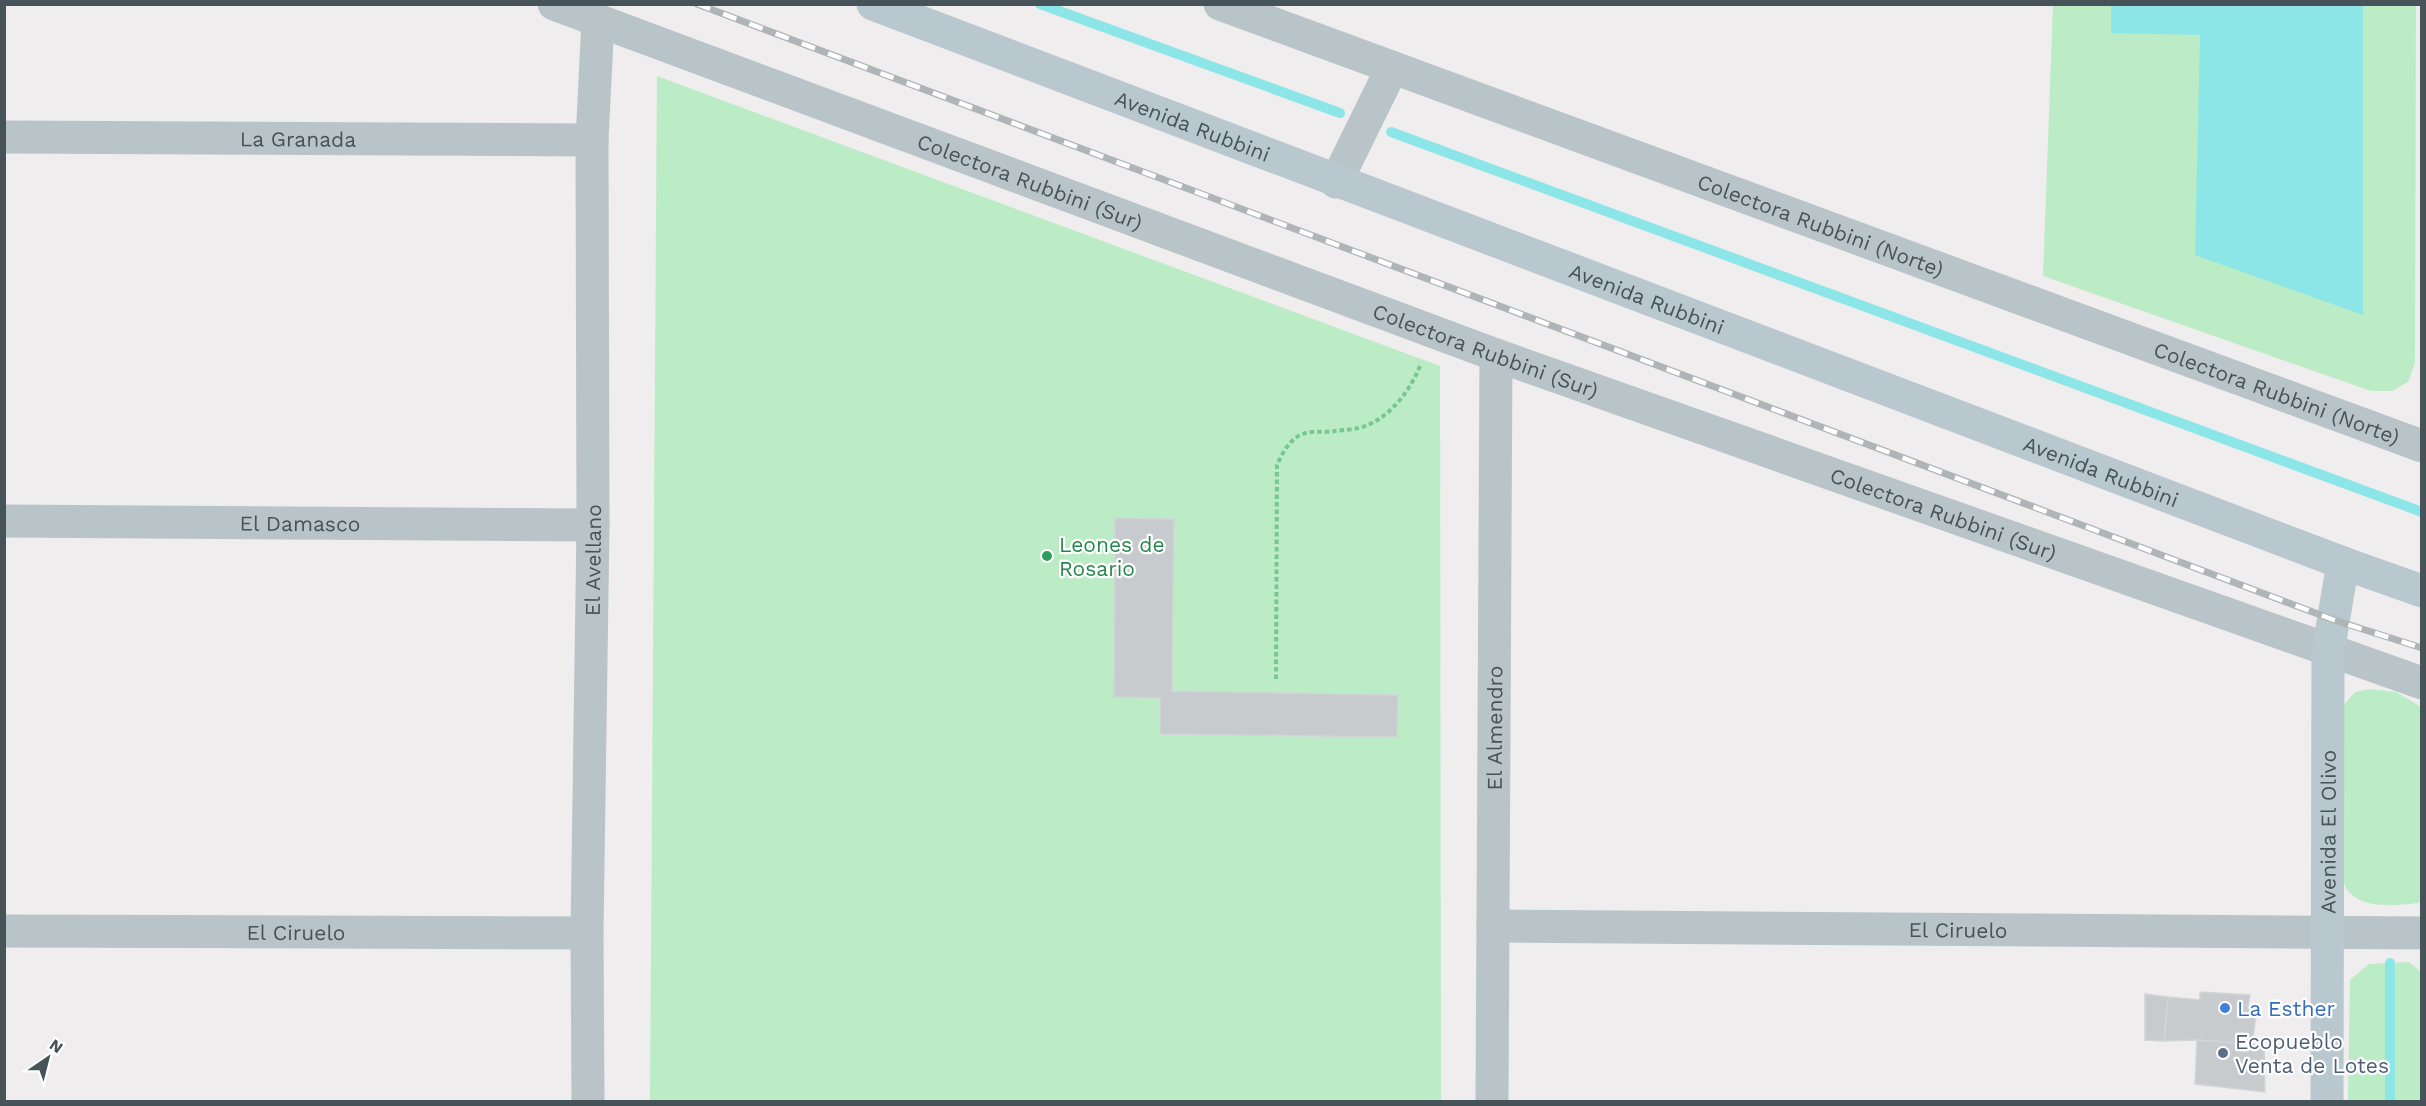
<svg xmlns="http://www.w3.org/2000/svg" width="2426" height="1106" viewBox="0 0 2426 1106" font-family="'Work Sans',sans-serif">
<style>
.green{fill:#bcecc5}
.water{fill:#8ce6e7}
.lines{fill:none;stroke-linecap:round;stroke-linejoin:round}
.stream{stroke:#8ce6e7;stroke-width:10}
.building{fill:#c7cbce;stroke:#d1d5d8;stroke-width:1.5}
.path{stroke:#76c88f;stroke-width:4;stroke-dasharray:4.5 3;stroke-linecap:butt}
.street{stroke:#b9c4c9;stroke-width:33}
.secondary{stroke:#b9c7ce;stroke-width:33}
.rail-casing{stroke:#afb4b7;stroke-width:7}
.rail{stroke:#fff;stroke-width:4.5;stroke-dasharray:14;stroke-linecap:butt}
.leisure-dot{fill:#2e9e5b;stroke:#fff;stroke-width:2}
.shop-dot{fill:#3f7fe0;stroke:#fff;stroke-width:2}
.service-dot{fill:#5c6f8a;stroke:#fff;stroke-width:2}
.labels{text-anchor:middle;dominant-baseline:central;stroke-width:4.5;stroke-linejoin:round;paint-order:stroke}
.street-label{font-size:21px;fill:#465459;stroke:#fff}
.leisure-label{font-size:21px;fill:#27864d;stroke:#fff;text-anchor:start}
.shop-label{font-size:21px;fill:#366cbe;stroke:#fff;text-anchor:start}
.service-label{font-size:21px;fill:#4e5e75;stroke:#fff;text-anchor:start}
</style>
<rect width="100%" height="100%" fill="#efeded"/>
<g class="green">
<polygon points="2053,5 2416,5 2415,363 2408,382 2392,391 2371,391 2043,276"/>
<polygon points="657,76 1440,366 1441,1101 650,1102"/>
<path d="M2370 689 2396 692 2421 707V901L2418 903C2397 905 2365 910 2349 892 2345 888 2343 880 2341 875L2343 706 2355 692Z"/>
<polygon points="2409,962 2421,972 2421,1101 2348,1101 2350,980 2369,964"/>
</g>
<polygon class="water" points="2111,5 2363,5 2363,315 2195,255 2200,35 2111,33"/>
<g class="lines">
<g class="stream">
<polyline points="1040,4 1340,113"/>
<polyline points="1391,132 2422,512"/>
<polyline points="2390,963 2390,1102"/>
</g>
</g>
<g class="building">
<polygon points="1115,518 1174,519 1172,691 1398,695 1397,737 1160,734 1160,698 1114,697"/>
<polygon points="2200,992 2250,995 2248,1006 2257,1009 2252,1044 2197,1040 2164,1041 2168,997 2200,1000"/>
<polygon points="2145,994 2168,997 2164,1041 2145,1040"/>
<polygon points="2197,1040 2264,1045 2265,1092 2195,1084"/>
</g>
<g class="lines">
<path class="path" d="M1276 679 1277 465C1282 454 1290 438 1303 434 1312 430 1326 433 1335 431 1345 430 1359 429 1368 425 1393 414 1412 388 1421 363"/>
<g class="street">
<path id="s1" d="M554 4 1496 355 2422 683"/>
<path id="s2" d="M1220 4 2422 446"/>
<path id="s3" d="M4 137 592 140"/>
<polyline points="1336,182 1392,68"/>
<path id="s4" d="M4 521 593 525"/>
<path id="s5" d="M1493 926 2422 933"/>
<path id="s6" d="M4 931 587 933"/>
<path id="s7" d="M588 1102 587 933 593 525 592 140 598 20"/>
<path id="s8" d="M1492 1102 1496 355"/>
</g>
<g class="secondary">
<path id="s9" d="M873 4 2343 563 2422 591"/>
<path id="s10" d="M2327 1102 2328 652 2343 563"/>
</g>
<defs>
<polyline id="rail" points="697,4 2334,620 2422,648"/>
</defs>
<use href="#rail" class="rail-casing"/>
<use href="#rail" class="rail"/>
</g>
<circle class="leisure-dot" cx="1047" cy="556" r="6"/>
<circle class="shop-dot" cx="2225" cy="1008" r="6"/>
<circle class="service-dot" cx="2223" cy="1053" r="6"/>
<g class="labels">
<g class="street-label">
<text stroke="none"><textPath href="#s9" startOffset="342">Avenida Rubbini</textPath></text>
<text stroke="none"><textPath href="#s3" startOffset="294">La Granada</textPath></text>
<text stroke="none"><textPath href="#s1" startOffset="508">Colectora Rubbini (Sur)</textPath></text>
<text stroke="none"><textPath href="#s2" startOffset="640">Colectora Rubbini (Norte)</textPath></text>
<text stroke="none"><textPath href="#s9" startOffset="828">Avenida Rubbini</textPath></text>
<text stroke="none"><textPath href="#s1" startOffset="994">Colectora Rubbini (Sur)</textPath></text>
<text stroke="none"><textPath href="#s2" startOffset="1126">Colectora Rubbini (Norte)</textPath></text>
<text stroke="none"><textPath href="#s9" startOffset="1314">Avenida Rubbini</textPath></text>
<text stroke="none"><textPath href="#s1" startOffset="1480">Colectora Rubbini (Sur)</textPath></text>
<text stroke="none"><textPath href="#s4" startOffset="296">El Damasco</textPath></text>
<text stroke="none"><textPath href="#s7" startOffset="542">El Avellano</textPath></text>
<text stroke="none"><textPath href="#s8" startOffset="374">El Almendro</textPath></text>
<text stroke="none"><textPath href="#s10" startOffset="270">Avenida El Olivo</textPath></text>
<text stroke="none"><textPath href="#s5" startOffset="465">El Ciruelo</textPath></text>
<text stroke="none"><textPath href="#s6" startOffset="292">El Ciruelo</textPath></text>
</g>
<g class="leisure-label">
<text x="1059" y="544">Leones de<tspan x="1059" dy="24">Rosario</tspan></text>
</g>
<g class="shop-label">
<text x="2237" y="1008">La Esther</text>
</g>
<g class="service-label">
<text x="2235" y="1041">Ecopueblo<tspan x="2235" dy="24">Venta de Lotes</tspan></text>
</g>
</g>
<rect width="2426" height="1106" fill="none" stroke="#465459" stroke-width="12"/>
<g transform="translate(48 1058) rotate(35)" stroke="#ffffff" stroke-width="4.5" paint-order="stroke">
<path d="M0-4.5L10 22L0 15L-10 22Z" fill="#465459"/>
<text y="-9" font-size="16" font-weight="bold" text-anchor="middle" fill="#465459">N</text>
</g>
</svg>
